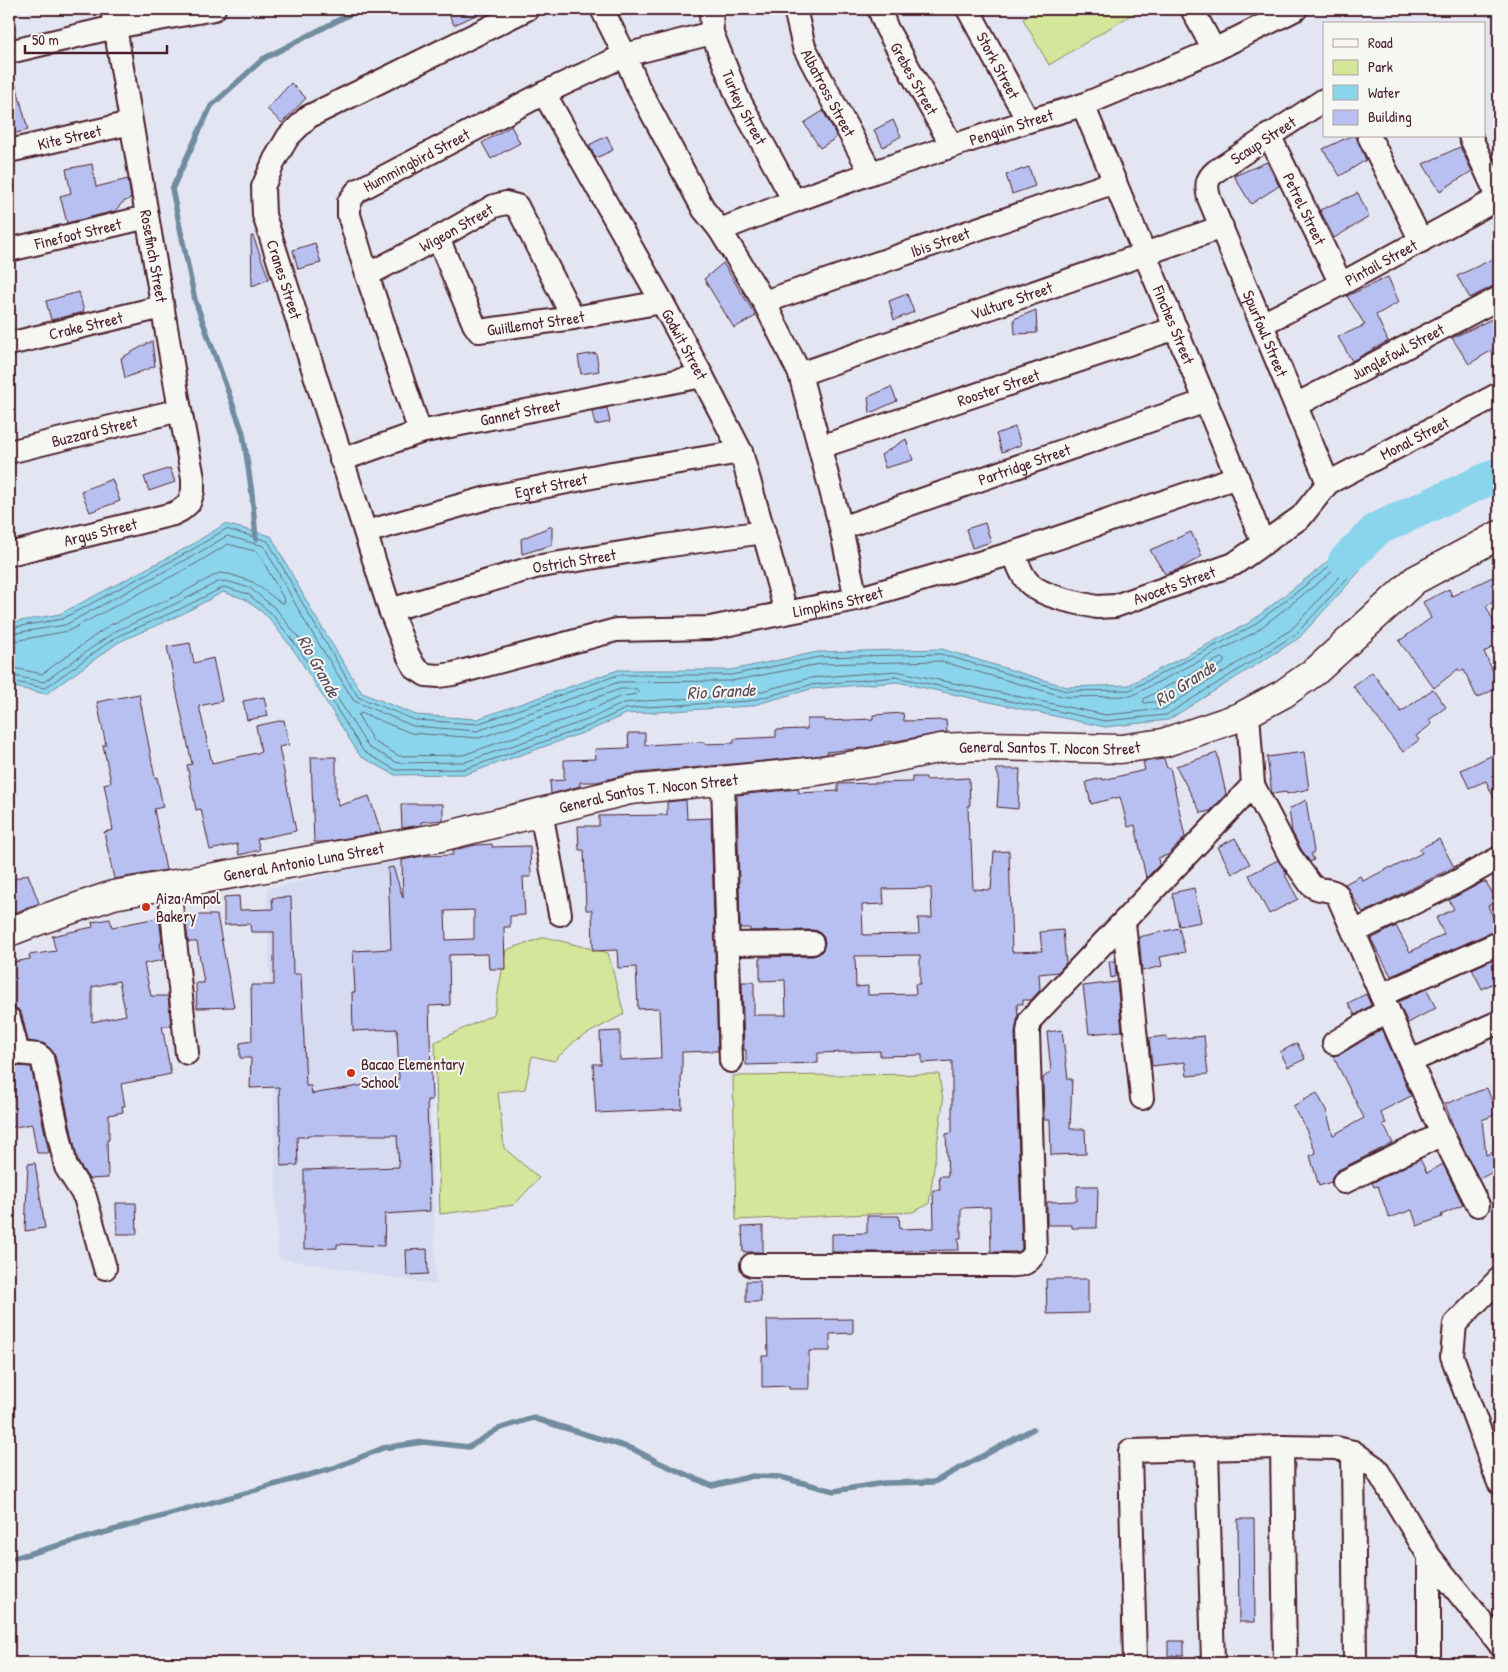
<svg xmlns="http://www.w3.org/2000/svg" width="1508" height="1672" viewBox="0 0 1508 1672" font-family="'Patrick Hand',sans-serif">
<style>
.built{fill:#d6dbf2}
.green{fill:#d4e69a;stroke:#8f8262}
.water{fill:#8bd5ec;stroke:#718c9f}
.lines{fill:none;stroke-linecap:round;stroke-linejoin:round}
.shore{stroke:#646878;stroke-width:1}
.stream{stroke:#718c9f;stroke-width:5.5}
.river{stroke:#8bd5ec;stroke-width:34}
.building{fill:#b8c0f1;stroke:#4a1f2b;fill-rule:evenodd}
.minor-casing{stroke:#4a1f2b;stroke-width:26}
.secondary-casing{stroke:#4a1f2b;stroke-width:31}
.minor{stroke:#f6f6f2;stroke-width:22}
.secondary{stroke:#f6f6f2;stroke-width:28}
.poi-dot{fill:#c8321e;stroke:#f6f6f2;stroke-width:2}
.labels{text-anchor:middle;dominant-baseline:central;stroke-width:4;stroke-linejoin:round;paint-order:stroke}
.street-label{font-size:16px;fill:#4a1f2b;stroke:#f6f6f2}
.poi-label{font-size:16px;fill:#4a1f2b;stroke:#f6f6f2;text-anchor:start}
.water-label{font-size:18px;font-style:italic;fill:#5a4c5b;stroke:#f6f6f2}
</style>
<rect width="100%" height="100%" fill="#e3e6f2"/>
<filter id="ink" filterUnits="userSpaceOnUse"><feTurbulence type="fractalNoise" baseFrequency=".02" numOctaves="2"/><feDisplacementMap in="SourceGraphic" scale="10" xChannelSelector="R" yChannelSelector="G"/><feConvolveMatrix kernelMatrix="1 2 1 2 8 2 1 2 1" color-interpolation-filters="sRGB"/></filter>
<g filter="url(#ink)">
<polygon class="built" points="423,852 436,1285 278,1258 267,889"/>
<g class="green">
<polygon points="1040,9 1138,9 1139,10 1049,65 1023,19"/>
<polygon points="545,937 608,953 624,1014 576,1040 554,1061 532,1056 525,1089 498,1092 504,1148 539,1178 514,1205 440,1214 435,1042 494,1014 506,950"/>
<polygon points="939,1074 943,1101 929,1204 913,1212 736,1220 733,1076"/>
</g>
<polygon class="water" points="225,524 271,536 313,613 362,693 416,715 477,719 618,670 731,670 818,652 942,649 1067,687 1129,685 1249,623 1321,567 1345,545 1377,529 1359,572 1299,638 1168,720 1105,727 897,682 811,689 750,706 626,714 591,730 467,774 395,775 360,756 295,652 268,617 245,599 223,592 182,614 119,642 46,694 9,686 9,623 60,614 188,547"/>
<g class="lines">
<g class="shore">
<polyline points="9,628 62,619 190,551 226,529 268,541 309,615 358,697 415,720 477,724 618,675 731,675 819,657 941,654 1066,691 1130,690 1251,627 1324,571 1348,549 1362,542 1365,544 1355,570 1296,634 1166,715 1105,721 896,677 810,685 749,701 645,707 625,709 589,726 465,769 396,770 364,752 299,649 272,614 248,594 224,587 180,609 116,637 45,688 9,681"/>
<polyline points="9,634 65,625 193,556 227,536 264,546 303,618 354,701 413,726 477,731 619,682 731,681 820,664 940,661 1065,697 1131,696 1254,633 1327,576 1348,557 1351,556 1352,558 1349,566 1292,629 1164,709 1106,715 896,671 810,678 748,695 645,701 624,703 587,720 465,762 398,763 368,747 305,646 276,609 250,588 226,581 218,582 177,603 114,632 44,682 9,675"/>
<polyline points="9,642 68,631 197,563 228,544 258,552 285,601 284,603 281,603 253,582 229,574 219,573 174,597 110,625 42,674 9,667"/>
<polygon points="1221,658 1224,659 1224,663 1162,701 1145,703 1143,702 1144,699"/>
<polygon points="621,689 637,689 639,692 637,694 619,697 584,713 463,755 399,756 373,741 358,715 361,713 411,733 479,738"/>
</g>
<g class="stream">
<polyline points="256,539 252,494 243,433 195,300 172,189 211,106 263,59 360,9"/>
<polyline points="9,1558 14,1558 334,1468 383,1448 423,1442 469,1447 498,1429 533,1418 633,1449 660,1463 712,1486 753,1476 780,1477 834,1491 884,1483 934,1482 1033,1429"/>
</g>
<polyline class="river" points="1345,561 1377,529 1499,474"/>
</g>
<g class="building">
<polygon points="446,9 489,9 454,25"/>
<polygon points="9,77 14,77 28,130 9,135"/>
<polygon points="291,83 306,98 282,123 267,109"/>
<polygon points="823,111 835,133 836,138 820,148 804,123"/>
<polygon points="893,120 901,136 883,147 874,130"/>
<polygon points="511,126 520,143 491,159 482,143"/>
<polygon points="607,136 613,150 596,158 589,145"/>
<polygon points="1351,136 1356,136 1366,160 1340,176 1323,149"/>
<polygon points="1460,147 1472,171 1440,191 1423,164"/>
<polygon points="1267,162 1279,186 1251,204 1234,176"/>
<polygon points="92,164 96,187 128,179 131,198 122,203 115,211 67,223 60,196 71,193 66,169"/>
<polygon points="1029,167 1035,186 1012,194 1006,175"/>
<polygon points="1358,193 1369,217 1334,238 1320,210"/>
<polygon points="251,236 253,236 269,279 252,286"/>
<polygon points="315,243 321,263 298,269 293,250"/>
<polygon points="1499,256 1499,285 1493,286 1470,298 1457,276"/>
<polygon points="723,263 756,316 734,328 704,279"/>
<polygon points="1388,277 1399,302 1376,315 1388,341 1352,361 1338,337 1365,325 1347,296"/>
<polygon points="79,292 84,312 51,320 46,301"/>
<polygon points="907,294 914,312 894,320 889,301"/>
<polygon points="1036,310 1037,333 1015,334 1014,319"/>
<polygon points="1492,319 1499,334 1499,346 1469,364 1452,338"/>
<polygon points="152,341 155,366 125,378 121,358"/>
<polygon points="596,353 599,371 581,374 578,356"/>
<polygon points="891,387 897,401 870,413 868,397"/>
<polygon points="607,408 610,422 595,425 592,411"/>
<polygon points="1015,427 1021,445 1002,452 996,434"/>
<polygon points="906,439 913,460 885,468 881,455"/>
<polygon points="170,468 175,482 149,491 144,477"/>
<polygon points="112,479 120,501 90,512 81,491"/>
<polygon points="985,523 991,542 972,548 966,529"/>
<polygon points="552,526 552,545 522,554 521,539"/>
<polygon points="1191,532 1202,556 1180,569 1165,574 1150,550"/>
<polygon points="1499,574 1499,599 1486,606 1499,633 1499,644 1484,652 1499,684 1499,687 1477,698 1464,670 1460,672 1458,669 1434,688 1399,641 1431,618 1423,602 1449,589 1452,596"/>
<polygon points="190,643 194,663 213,658 222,701 199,706 212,763 261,752 256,726 284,720 289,745 279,747 296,831 257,839 260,850 239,855 237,844 210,850 201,809 196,810 187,765 192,764 167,647"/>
<polygon points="1372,672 1401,712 1433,689 1446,707 1429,720 1432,724 1416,736 1419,740 1403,752 1353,686"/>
<polygon points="139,694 155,778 157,777 163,807 154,809 166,870 114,879 104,832 113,830 104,784 111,782 103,745 106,745 97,702"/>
<polygon points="264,697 268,716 247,720 243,701"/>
<polygon points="903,713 904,721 946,720 947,732 896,741 884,742 884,744 871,747 827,752 827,754 815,756 628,774 597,782 580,782 580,786 551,794 550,781 564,780 564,760 596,759 595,749 629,748 628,733 645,733 645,745 704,742 704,744 734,743 734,739 776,737 776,730 807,729 807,719 825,719 825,721 873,719 873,715"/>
<polygon points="1304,752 1309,789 1287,794 1286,792 1272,794 1267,757"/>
<polygon points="1499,752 1499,809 1486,781 1469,788 1461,770"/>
<polygon points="1217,753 1226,794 1210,811 1201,813 1176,766"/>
<polygon points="311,757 336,757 336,799 338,799 338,806 369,796 381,832 325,842 314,842"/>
<polygon points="1164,759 1167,768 1170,767 1185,837 1168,855 1158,858 1159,865 1146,878 1135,825 1128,827 1120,797 1091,804 1086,782 1102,778 1103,780 1145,770 1143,762"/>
<polygon points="996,769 1020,769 1018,809 997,807 999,778"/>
<path d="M912 777H926V780L969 778 970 805H968L969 840H971L973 889 991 890 994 852 1009 851 1012 952 1042 951 1040 932 1063 930 1066 963 1058 972 1039 974 1040 990 1031 1000H1023V1004H1017L1018 1017 1015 1032 1022 1249 1018 1252H991L990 1207 961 1208V1238H958L959 1250 903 1251V1252H832V1234L867 1233V1216H899L900 1229 934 1228 933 1190H940L939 1176H948L946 1134 952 1133V1061L922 1063V1055L880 1056V1051L818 1053V1063L746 1065V1050H744L742 982H754V1015H786L785 980 760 981V957L813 956 819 954 823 950 825 942 823 936 818 931 812 930 750 931V928H740L737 795 798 789 799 793 838 791V784L912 782ZM931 888 932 918H918L919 934 863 935 862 905 884 904 883 889ZM920 955V984H915L916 994 868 995V986L856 987 855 956Z"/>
<polygon points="686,800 687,819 711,818 718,1051 682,1052 682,1074 681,1074 682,1109 596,1113 593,1064 601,1064 600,1032 620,1031 620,1060 661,1058 659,1008 638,1009 636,967 618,968 617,950 593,951 592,910 586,910 584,850 579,850 578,826 599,826 599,816 667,815 667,802"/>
<polygon points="1306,800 1314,852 1311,854 1314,860 1310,862 1301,849 1292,832 1289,809"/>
<polygon points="401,804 443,804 443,820 421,822 421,825 402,828"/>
<polygon points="1235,838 1250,864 1232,874 1218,847"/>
<polygon points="1439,839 1454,867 1470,859 1363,913 1345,884 1360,876 1363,881 1391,867 1392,868 1422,853 1419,849"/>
<path d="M492 844V847L530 846 531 877H523L525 915 510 916V927H504L505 969H489L488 954 449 955 450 1005 429 1006 432 1100H427L430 1211 385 1214 384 1246 337 1244V1248L304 1249V1170L399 1167 397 1135H308V1137H297L298 1165 281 1166 279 1087 250 1088 251 1058H240V1043L252 1041 251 985H274V932H251L250 924 224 925V897L239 896 240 910 273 909 272 898 291 897 293 974H301L306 1086H311L312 1094 399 1079 397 1029 353 1031 352 992H355L353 951 391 949 388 868 393 867 403 898 402 860 423 856 453 855V850L476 845ZM474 910V939L446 940 445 911Z"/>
<polygon points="1278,860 1287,874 1285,875 1298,899 1269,914 1249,875"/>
<polygon points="28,874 39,903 14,913 9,898 9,881"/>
<polygon points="1483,882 1486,882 1497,901 1488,906 1499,930 1494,931 1391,976 1371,939 1396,926 1410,952 1444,934 1436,918 1454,909 1449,900"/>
<polygon points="1194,888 1201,922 1179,926 1172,893"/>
<polygon points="185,915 217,915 234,1007 197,1008 196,983 204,983 197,942 188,942"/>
<path d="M156 916H159L162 943H160L163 960 144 964 151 996H168L171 1026H162L171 1074 121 1084 125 1106H122L123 1112 109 1115V1140H107L108 1178 89 1179 78 1162 55 1055 45 1044 28 1041 22 1015 18 1009 9 1006V963L30 959 29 955 56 951 52 936 93 927 92 922 110 919 112 927 157 918ZM119 981 126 1015 92 1022V987Z"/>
<polygon points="1179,928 1185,952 1160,957 1162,966 1142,971 1139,937"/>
<polygon points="1492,960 1499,973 1499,980 1482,989 1472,969"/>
<polygon points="1109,961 1115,961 1116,976 1111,978"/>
<polygon points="1117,982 1122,1031 1089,1034 1083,986"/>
<polygon points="1426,989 1436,1008 1408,1023 1398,1002"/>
<polygon points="1366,994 1371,1005 1355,1015 1348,1003"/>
<polygon points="1382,1029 1411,1096 1380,1112 1386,1123 1383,1124 1393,1143 1338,1170 1333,1175 1331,1182 1319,1186 1310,1156 1316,1153 1301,1118 1299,1118 1293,1106 1317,1093 1326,1110 1333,1135 1364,1118 1333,1056 1341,1054"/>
<polygon points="1062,1030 1068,1079 1072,1079 1070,1129 1085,1129 1086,1154 1051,1155 1050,1120 1044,1120 1043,1078 1051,1071 1047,1032"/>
<polygon points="1166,1036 1167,1040 1204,1036 1208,1074 1187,1076 1185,1062 1152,1066 1149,1038"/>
<polygon points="1297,1043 1305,1059 1288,1067 1280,1052"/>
<polygon points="9,1062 16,1066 31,1067 49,1153 37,1153 32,1124 9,1128"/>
<polygon points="1487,1088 1497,1114 1482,1120 1486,1155 1499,1150 1499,1169 1479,1179 1455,1131 1445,1104"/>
<polygon points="1420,1159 1427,1173 1443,1164 1463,1205 1441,1215 1442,1217 1417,1226 1412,1210 1389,1218 1378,1186 1374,1187 1372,1183"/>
<polygon points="35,1163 45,1228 25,1231 28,1164"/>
<polygon points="1077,1186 1098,1186 1097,1228 1072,1228 1072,1225 1047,1225 1047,1202 1077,1201"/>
<polygon points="116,1203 136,1203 137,1234 117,1234"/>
<polygon points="763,1226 763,1252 743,1252 742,1227"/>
<polygon points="427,1249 428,1274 407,1275 406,1250"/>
<polygon points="1046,1279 1088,1279 1088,1313 1047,1314"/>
<polygon points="746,1281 760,1281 761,1302 746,1302"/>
<polygon points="853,1319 853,1333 830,1334 830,1351 809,1351 809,1389 789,1389 789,1386 762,1387 762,1356 768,1356 767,1320"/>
<polygon points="1238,1519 1254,1519 1255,1622 1239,1622"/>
<polygon points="1168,1641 1184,1641 1184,1655 1168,1656"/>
</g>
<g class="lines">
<defs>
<g id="minor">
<path id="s1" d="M527 9 308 117 288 137 275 159 263 187 264 215 390 610 408 655 415 668 426 675 439 676 453 674 616 630 710 628 856 599 1013 553 1237 477"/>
<polyline points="602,9 625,55 638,87 704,210 720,230 764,302 800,374 841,528 856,599"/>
<path id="s2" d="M711 9 712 33 738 98 794 201"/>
<path id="s3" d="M795 9 804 47 871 173"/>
<path id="s4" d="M879 9 887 29 952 146"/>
<path id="s5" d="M968 9 1028 121"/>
<polyline points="1192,9 1214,50"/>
<polyline points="9,52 115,27 214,9"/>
<path id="s6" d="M544 93 662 302 702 376 741 452 786 612"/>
<path id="s7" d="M1324 100 1216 171C1206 179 1206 186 1209 198L1328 483"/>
<path id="s8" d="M1083 105 1237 477 1263 544"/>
<path id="s9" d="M1269 135 1341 284"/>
<polyline points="1369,136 1421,241"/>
<polyline points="1470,136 1499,199"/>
<path id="s10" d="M9 151 131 123"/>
<path id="s11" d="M720 230 794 201 871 173 1028 121 1083 105 1214 50 1296 9"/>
<path id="s12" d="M438 238 474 324 479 331 573 318 662 302"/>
<path id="s13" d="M9 250 147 217"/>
<path id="s14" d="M367 275 438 238 494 206 506 203 517 206 573 318"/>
<path id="s15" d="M764 302 1115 182"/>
<path id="s16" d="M1262 324 1341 284 1499 198"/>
<path id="s17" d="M9 344 162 307"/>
<path id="s18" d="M800 374 1222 227"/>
<path id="s19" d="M1296 405 1499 298"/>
<path id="s20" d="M420 432 367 275 349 215V202L357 191 544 93 625 55 712 33"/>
<path id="s21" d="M820 447 1176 328"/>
<path id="s22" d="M9 452 180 410"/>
<path id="s23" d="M341 460 420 432 702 376"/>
<path id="s24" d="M841 528 1206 401"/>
<path id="s25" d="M366 532 487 498 612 473 741 452"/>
<path id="s26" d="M1013 553C1018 563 1021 576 1030 584 1044 597 1078 603 1097 607L1115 606 1234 564 1301 517 1328 483 1499 394"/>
<path id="s27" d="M9 554 173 514 181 510 189 503 193 491V478L180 410 112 9"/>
<path id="s28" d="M390 610 535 567 664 546 764 532"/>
<polyline points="723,780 731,1061"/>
<path d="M1253 785 1290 856 1311 885C1319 892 1329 888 1337 894L1442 1134 1344 1182"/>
<polyline points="541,812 560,914"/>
<polyline points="169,885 187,1053"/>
<polyline points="1124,923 1142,1098"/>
<polyline points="1354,932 1456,882 1499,858"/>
<polyline points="729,944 812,943"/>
<polyline points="1381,995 1499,943"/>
<polyline points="9,1019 18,1053 38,1055 42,1058 66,1167 85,1197 105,1268"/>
<polyline points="1334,1043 1388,1010"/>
<polyline points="1411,1061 1499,1022"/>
<polyline points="1442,1134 1478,1205"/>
<path d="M752 1265H1001C1016 1265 1027 1268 1035 1252L1028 1032 1030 1020 1253 785 1248 713"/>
<polyline points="1499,1279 1455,1324 1452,1356 1499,1483"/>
<polyline points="1282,1447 1285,1663"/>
<polyline points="1207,1450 1213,1663"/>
<polyline points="1353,1452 1355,1663"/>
<polyline points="1135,1663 1130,1451 1282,1447 1336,1448 1353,1452 1376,1468 1429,1556 1499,1643"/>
<polyline points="1429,1663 1429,1556"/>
</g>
<g id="secondary">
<path id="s29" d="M9 932 43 919 113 895 441 837 630 790 817 771 874 762 941 748 985 746 1121 749 1163 743 1240 717 1283 694 1317 670 1415 580 1499 535"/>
</g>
</defs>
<use href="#minor" class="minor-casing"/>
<use href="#secondary" class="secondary-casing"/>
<use href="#minor" class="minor"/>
<use href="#secondary" class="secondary"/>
</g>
</g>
<g class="poi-dot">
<circle cx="146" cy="907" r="5"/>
<circle cx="351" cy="1073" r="5"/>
</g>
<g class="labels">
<g class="street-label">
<text stroke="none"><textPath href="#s5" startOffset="64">Stork Street</textPath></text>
<text stroke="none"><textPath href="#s4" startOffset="78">Grebes Street</textPath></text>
<text stroke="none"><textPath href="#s3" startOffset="91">Albatross Street</textPath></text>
<text stroke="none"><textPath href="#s2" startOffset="105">Turkey Street</textPath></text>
<text stroke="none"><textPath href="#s11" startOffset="309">Penguin Street</textPath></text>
<text stroke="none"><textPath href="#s10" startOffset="62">Kite Street</textPath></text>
<text transform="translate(1263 140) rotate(-33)">Scaup Street</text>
<text stroke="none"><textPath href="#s20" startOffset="322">Hummingbird Street</textPath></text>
<text stroke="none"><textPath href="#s9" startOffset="82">Petrel Street</textPath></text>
<text stroke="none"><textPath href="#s14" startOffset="101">Wigeon Street</textPath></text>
<text stroke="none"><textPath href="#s13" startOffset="71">Finefoot Street</textPath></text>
<text stroke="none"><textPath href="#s15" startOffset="186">Ibis Street</textPath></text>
<text transform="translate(154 256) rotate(80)">Rosefinch Street</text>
<text stroke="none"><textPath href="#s16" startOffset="134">Pintail Street</textPath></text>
<text stroke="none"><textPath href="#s1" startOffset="424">Cranes Street</textPath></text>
<text stroke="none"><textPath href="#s18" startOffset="224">Vulture Street</textPath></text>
<text stroke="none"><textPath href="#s12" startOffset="159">Guiillemot Street</textPath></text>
<text stroke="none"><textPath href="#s8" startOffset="238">Finches Street</textPath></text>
<text stroke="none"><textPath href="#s17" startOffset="79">Crake Street</textPath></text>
<text stroke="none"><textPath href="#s7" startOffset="306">Spurfowl Street</textPath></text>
<text stroke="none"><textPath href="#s6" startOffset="288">Godwit Street</textPath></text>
<text stroke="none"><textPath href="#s19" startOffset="115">Junglefowl Street</textPath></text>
<text stroke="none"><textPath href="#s21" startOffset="188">Rooster Street</textPath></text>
<text stroke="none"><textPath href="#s23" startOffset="186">Gannet Street</textPath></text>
<text stroke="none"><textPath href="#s22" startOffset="88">Buzzard Street</textPath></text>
<text stroke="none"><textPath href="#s26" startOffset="474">Monal Street</textPath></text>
<text stroke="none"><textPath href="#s24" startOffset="194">Partridge Street</textPath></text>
<text stroke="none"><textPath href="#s25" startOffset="191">Egret Street</textPath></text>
<text stroke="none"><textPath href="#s27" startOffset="94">Argus Street</textPath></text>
<text stroke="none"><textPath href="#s28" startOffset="191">Ostrich Street</textPath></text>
<text stroke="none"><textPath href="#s26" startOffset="188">Avocets Street</textPath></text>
<text stroke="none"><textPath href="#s1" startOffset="1268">Limpkins Street</textPath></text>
<text stroke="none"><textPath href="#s29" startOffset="1061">General Santos T. Nocon Street</textPath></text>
<text stroke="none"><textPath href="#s29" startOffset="656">General Santos T. Nocon Street</textPath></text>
<text stroke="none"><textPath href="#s29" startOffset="304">General Antonio Luna Street</textPath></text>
</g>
<g class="poi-label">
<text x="156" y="898">Aiza Ampol<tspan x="156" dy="18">Bakery</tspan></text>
<text x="361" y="1064">Bacao Elementary<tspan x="361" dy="18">School</tspan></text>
</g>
<g class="water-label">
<text transform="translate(319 666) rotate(61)">Rio Grande</text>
<text transform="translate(1185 683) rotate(-33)">Rio Grande</text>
<text transform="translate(721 691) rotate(-3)">Rio Grande</text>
</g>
</g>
<rect width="1508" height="1672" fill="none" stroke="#f6f6f2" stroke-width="30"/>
<rect x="15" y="15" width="1478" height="1642" fill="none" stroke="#4a1f2b" stroke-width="2" filter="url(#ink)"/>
<rect x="1323" y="22" width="162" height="115" fill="#f6f6f2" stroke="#b1a0a2"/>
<rect x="1333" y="39" width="25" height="8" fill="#f6f6f2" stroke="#b1a0a2"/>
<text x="1368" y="48" font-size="15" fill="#4a1f2b">Road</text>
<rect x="1333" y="60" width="25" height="15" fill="#d4e69a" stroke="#b1a0a2"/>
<text x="1368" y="72" font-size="15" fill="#4a1f2b">Park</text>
<rect x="1333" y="85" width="25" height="15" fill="#8bd5ec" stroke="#b1a0a2"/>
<text x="1368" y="98" font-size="15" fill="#4a1f2b">Water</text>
<rect x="1333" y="110" width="25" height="15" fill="#b8c0f1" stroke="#b1a0a2"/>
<text x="1368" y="122" font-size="15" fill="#4a1f2b">Building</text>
<path d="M25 45v8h142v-8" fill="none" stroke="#4a1f2b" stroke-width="2.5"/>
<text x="32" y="45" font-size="15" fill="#4a1f2b" stroke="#f6f6f2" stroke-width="4" paint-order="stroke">50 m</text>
</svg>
